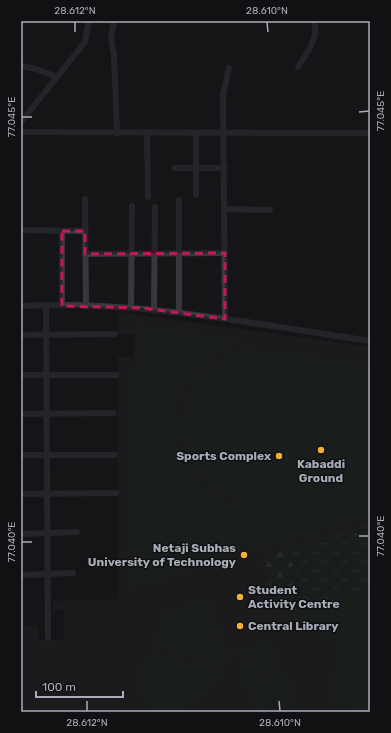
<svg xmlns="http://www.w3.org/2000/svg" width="391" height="733" viewBox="0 0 391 733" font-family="Rubik,sans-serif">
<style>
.built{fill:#222225}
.green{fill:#1e261f}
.forest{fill:url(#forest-firs)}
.park{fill:url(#park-crowns)}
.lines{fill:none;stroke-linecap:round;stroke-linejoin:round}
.minor{stroke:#37383d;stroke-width:6}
.marked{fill:none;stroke:#c2185b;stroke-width:3;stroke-dasharray:8 5;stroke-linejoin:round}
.ticks{fill:none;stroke:#a8adb8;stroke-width:1.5}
.poi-dot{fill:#f2b134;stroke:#111113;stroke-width:1.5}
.labels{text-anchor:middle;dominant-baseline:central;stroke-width:3;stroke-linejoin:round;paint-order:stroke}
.poi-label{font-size:12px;font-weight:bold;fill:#a8adb8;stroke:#111113;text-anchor:end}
.neatline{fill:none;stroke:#a8adb8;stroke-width:1.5}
.ticks-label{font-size:10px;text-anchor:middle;fill:#a8adb8}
</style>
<defs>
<pattern id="forest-firs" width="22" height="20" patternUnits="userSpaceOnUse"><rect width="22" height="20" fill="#1e261f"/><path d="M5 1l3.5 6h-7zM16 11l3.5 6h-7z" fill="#3c433d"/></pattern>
<pattern id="park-crowns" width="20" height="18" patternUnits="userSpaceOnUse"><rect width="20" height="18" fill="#1e261f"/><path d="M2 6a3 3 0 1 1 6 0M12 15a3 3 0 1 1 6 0" fill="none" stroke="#3c433d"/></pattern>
</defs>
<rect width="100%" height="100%" fill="#161618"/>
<polygon class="built" points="118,312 370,347 370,712 21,712 21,601 23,601 23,625 38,625 38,640 64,640 64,610 53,610 53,601 118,599 118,357 134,357 134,334 118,334"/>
<g class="green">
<path d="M138 326 235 340 234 344C176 368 152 434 199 483 208 492 220 498 231 505L241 554 140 585 133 589 134 369 138 365Z"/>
<path d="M246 349 370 365V515L245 553 236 500C222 491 207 484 197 470 161 421 191 364 246 349Z"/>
<polygon points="300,590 307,613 370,593 370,712 355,712 331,699 328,689 342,662 336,642 291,618 284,631 273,598"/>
<polygon points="195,599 197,604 206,602 208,606 211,605 225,644 185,611 183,602"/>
<polygon points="179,606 181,613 230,653 232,662 197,660 155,646 168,608"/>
<polygon points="271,639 280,667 264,672 256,644"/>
<polygon points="252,646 255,656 239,662 235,651"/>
<polygon points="154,653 196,667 223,669 186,712 148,712 136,675 144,668"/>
<polygon points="256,661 269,701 265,704 264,711 254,712 240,666"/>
<polygon points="281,671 285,685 291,684 292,687 294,687 299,701 283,705 279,701 273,700 265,676"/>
<polygon points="300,705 302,712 284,712 284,709"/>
</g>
<polygon class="forest" points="288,549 300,589 273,597 261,558"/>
<polygon class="park" points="366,525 370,539 370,590 307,609 288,549"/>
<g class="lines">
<g class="minor">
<polyline points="114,21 111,38 114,56 117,133"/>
<polyline points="21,66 36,69 57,77"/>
<path d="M298 67C306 54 320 37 314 21"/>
<polyline points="21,122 85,42 89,21"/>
<polyline points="21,132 370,133"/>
<polyline points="147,133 148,197"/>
<polyline points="196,133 196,195"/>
<polyline points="175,168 225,168"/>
<polyline points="85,199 86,306"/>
<polyline points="225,209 270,210"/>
<polyline points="21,230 85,231"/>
<polyline points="62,231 62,306"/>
<polyline points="85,254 225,253"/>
<polyline points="46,305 48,638"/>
<path d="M21 306C139 300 254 324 370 341"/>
<polyline points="131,308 132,206"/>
<polyline points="154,309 155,207"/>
<polyline points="179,312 179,200"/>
<polyline points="225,319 223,95 229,68"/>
<polyline points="21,335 115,334"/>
<polyline points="21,375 116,375"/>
<polyline points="21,414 114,413"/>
<polyline points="21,455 115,455"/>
<polyline points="21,494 116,493"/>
<polyline points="21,534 77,532"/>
<polyline points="21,575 73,573"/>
</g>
</g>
<path d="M0 0H391V733H0ZM62 231H85V254L225 253V319L142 308 62 306Z" fill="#161618" fill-opacity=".55" fill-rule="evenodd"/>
<path class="marked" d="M62 231H85V254L225 253V319L142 308 62 306Z"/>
<path class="ticks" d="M75 22V32M267 22 268 32M359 112 369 111M22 117H32M359 536H369M22 542H32M87 701V711M279 701 280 711"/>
<g class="poi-dot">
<circle cx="321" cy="450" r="4"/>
<circle cx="279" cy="456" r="4"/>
<circle cx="244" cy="555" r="4"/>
<circle cx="240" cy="597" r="4"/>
<circle cx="240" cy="626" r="4"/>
</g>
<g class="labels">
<g class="poi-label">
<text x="271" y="456">Sports Complex</text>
<text x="321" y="464" text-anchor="middle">Kabaddi<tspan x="321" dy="14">Ground</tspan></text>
<text x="236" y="548">Netaji Subhas<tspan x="236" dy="14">University of Technology</tspan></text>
<text x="248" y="590" text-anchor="start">Student<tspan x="248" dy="14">Activity Centre</tspan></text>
<text x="248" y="626" text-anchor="start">Central Library</text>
</g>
</g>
<rect width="391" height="733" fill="none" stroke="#111113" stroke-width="44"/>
<path d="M36 691v6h87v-6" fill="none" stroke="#a8adb8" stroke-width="2"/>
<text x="42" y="691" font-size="12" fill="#a8adb8" stroke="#111113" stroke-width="3" paint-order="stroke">100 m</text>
<rect x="22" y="22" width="347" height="689" class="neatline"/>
<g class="ticks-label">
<text x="75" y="14">28.612°N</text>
<text x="267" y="14">28.610°N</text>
<text transform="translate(380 111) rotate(-90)" y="4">77.045°E</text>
<text transform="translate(11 117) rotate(-90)" y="4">77.045°E</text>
<text transform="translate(380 536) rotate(-90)" y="4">77.040°E</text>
<text transform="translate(11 542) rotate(-90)" y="4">77.040°E</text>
<text x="87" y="726">28.612°N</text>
<text x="280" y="726">28.610°N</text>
</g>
</svg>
